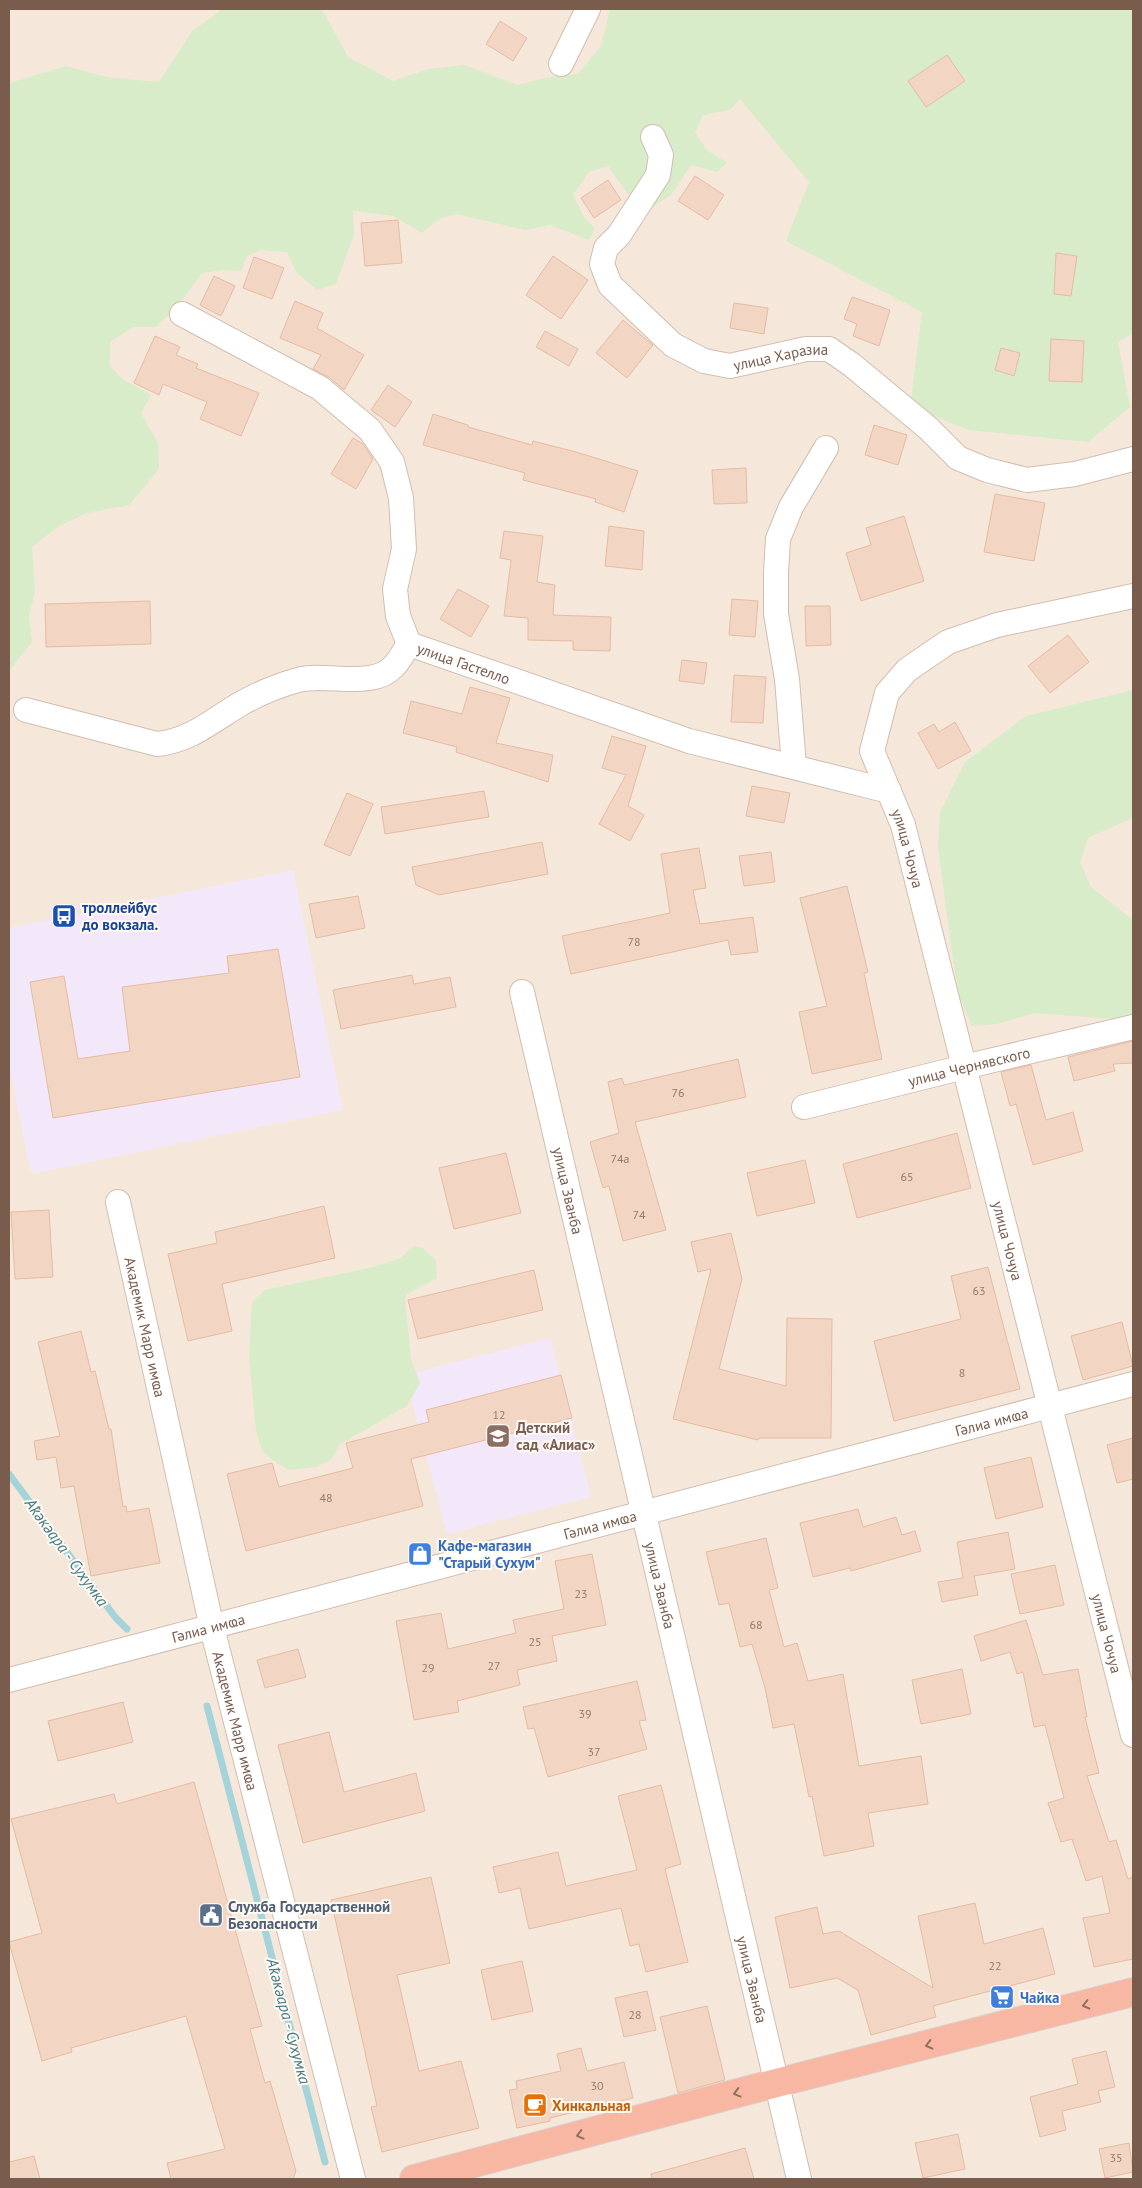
<svg xmlns="http://www.w3.org/2000/svg" width="1142" height="2188" viewBox="0 0 1142 2188" font-family="'PT Sans',sans-serif">
<style>
.residential{fill:#f5e8da}
.education{fill:#f3e8fa}
.green{fill:#d8ecc9}
.lines{fill:none;stroke-linecap:round;stroke-linejoin:round}
.stream{stroke:#a5d3da;stroke-width:7}
.building{fill:#f3d5c3;stroke:#e6bba3}
.minor-casing{stroke:#d1beb0;stroke-width:26}
.highway-casing{stroke:#dad1cd;stroke-width:30}
.minor{stroke:#fff;stroke-width:24}
.highway{stroke:#f7b7a3;stroke-width:28}
.oneway{stroke:#936e5e}
.labels{text-anchor:middle;dominant-baseline:central;stroke-width:4;stroke-linejoin:round;paint-order:stroke}
.number-label{font-size:12px;fill:#987a6a}
.street-label{font-size:15px;fill:#7a5c4d;stroke:#fffaf3}
.transit-label{font-size:15px;font-weight:bold;fill:#164399;stroke:#fffaf3;text-anchor:start}
.education-label{font-size:15px;font-weight:bold;fill:#785e54;stroke:#fffaf3;text-anchor:start}
.shop-label{font-size:15px;font-weight:bold;fill:#366cbe;stroke:#fffaf3;text-anchor:start}
.service-label{font-size:15px;font-weight:bold;fill:#4e5e75;stroke:#fffaf3;text-anchor:start}
.food-label{font-size:15px;font-weight:bold;fill:#c56008;stroke:#fffaf3;text-anchor:start}
.water-label{font-size:16px;font-style:italic;fill:#437c86;stroke:#fffaf3}
</style>
<rect width="100%" height="100%" fill="#fdf6ec"/>
<rect class="residential" x="9" y="9" width="1124" height="2170"/>
<g class="education">
<polygon points="293,870 343,1110 31,1174 9,1065 9,928"/>
<polygon points="550,1338 591,1497 447,1534 405,1375"/>
</g>
<g class="green">
<polygon points="223,9 322,9 348,57 393,81 428,69 464,65 518,85 544,78 578,74 601,46 610,9 1133,9 1133,333 1118,342 1130,407 1088,442 969,430 910,407 922,312 786,241 809,182 740,99 730,110 703,115 695,133 707,150 727,163 717,172 691,165 672,194 653,207 627,193 608,166 589,172 573,195 584,217 595,228 589,240 550,225 525,230 456,214 439,219 422,233 393,216 353,211 354,234 336,284 317,290 297,273 287,252 261,250 247,256 241,271 222,270 202,273 176,309 155,327 133,327 110,342 110,366 121,378 151,395 141,413 158,443 159,469 129,505 87,513 59,526 32,547 35,591 29,617 32,642 9,671 9,83 66,66 106,77 159,82 192,31"/>
<polygon points="1133,690 1133,818 1088,838 1080,862 1091,887 1133,920 1133,1015 1114,1019 1035,1013 997,1024 972,1026 960,999 953,961 938,846 940,813 965,762 1026,716"/>
<polygon points="414,1246 423,1248 436,1261 437,1278 407,1294 405,1299 411,1359 420,1383 407,1406 340,1444 331,1460 316,1467 288,1470 271,1459 261,1449 256,1430 249,1358 252,1302 265,1290 373,1267 401,1258"/>
</g>
<g class="lines">
<g class="stream">
<polyline points="9,1474 115,1617 127,1629"/>
<polyline points="207,1706 325,2162"/>
</g>
</g>
<g class="building">
<polygon points="500,21 527,38 513,61 486,44"/>
<polygon points="947,55 965,81 926,107 908,81"/>
<polygon points="695,176 724,195 708,220 678,201"/>
<polygon points="608,180 621,200 594,218 581,198"/>
<polygon points="398,220 402,263 365,266 361,223"/>
<polygon points="1056,253 1077,256 1071,296 1054,294"/>
<polygon points="553,256 588,280 561,319 526,295"/>
<polygon points="254,257 284,268 272,299 243,288"/>
<polygon points="214,276 235,286 221,316 200,305"/>
<polygon points="852,297 890,310 879,346 853,336 857,324 844,319"/>
<polygon points="295,301 323,313 317,328 364,355 344,390 329,377 313,369 321,355 280,338"/>
<polygon points="734,303 768,308 764,334 730,328"/>
<polygon points="623,320 653,345 627,378 596,353"/>
<polygon points="545,331 578,349 569,366 536,347"/>
<polygon points="155,336 180,347 176,355 198,364 196,368 259,393 241,436 200,419 207,402 163,384 159,395 134,383"/>
<polygon points="1051,339 1084,341 1082,382 1049,381"/>
<polygon points="1001,348 1020,353 1014,376 995,370"/>
<polygon points="388,385 412,402 395,427 371,410"/>
<polygon points="433,414 468,425 468,427 532,445 533,441 576,452 638,471 624,512 595,502 596,499 523,480 525,473 423,445"/>
<polygon points="874,425 907,435 898,465 865,455"/>
<polygon points="353,438 363,444 373,459 356,489 331,474"/>
<polygon points="746,468 747,503 714,504 712,470"/>
<polygon points="995,494 1045,503 1034,561 984,552"/>
<polygon points="904,516 924,581 861,601 846,553 871,545 866,528"/>
<polygon points="609,526 644,531 642,570 605,566"/>
<polygon points="504,531 543,536 537,582 555,585 553,615 611,617 610,651 573,650 573,641 528,640 528,618 504,616 511,560 500,558"/>
<polygon points="458,589 489,606 471,637 440,619"/>
<polygon points="732,599 758,601 755,637 729,635"/>
<polygon points="150,601 151,644 46,647 45,604"/>
<polygon points="805,606 830,606 831,645 806,646"/>
<polygon points="1068,635 1089,662 1050,693 1028,666"/>
<polygon points="682,660 707,663 704,684 679,681"/>
<polygon points="734,675 766,677 763,723 731,722"/>
<polygon points="470,687 510,698 496,743 553,755 548,782 456,752 457,747 403,733 411,701 462,714"/>
<polygon points="955,722 971,751 938,769 918,733 934,724 939,732"/>
<polygon points="612,736 646,746 628,806 644,815 630,841 599,824 626,775 602,768"/>
<polygon points="752,786 790,793 784,823 746,816"/>
<polygon points="484,791 489,817 385,834 381,807"/>
<polygon points="347,793 373,804 350,856 324,845"/>
<polygon points="542,842 548,874 439,895 416,885 412,867"/>
<polygon points="699,848 706,888 693,890 700,924 753,917 758,952 731,955 728,940 571,974 562,936 670,913 661,854"/>
<polygon points="771,852 775,882 744,886 739,856"/>
<polygon points="847,886 868,972 864,973 882,1059 812,1074 799,1012 827,1006 800,898"/>
<polygon points="358,896 365,928 316,938 309,904"/>
<polygon points="278,949 300,1077 53,1118 30,982 64,976 78,1059 130,1051 122,987 229,973 227,956"/>
<polygon points="412,975 414,984 450,977 456,1007 341,1029 333,990"/>
<polygon points="1133,1041 1133,1063 1113,1064 1115,1071 1074,1081 1068,1057"/>
<polygon points="738,1059 746,1097 635,1122 666,1230 623,1241 609,1186 603,1188 590,1142 619,1133 608,1082 622,1078 624,1085"/>
<polygon points="1031,1065 1046,1120 1073,1112 1083,1151 1033,1165 1016,1104 1010,1106 1001,1072"/>
<polygon points="957,1133 971,1188 857,1218 843,1164"/>
<polygon points="506,1153 521,1213 454,1229 439,1168"/>
<polygon points="805,1160 815,1203 757,1216 747,1173"/>
<polygon points="324,1206 335,1258 222,1284 232,1331 188,1341 168,1254 217,1243 215,1232"/>
<polygon points="49,1210 53,1277 15,1279 11,1212"/>
<polygon points="731,1233 742,1279 719,1369 786,1386 787,1318 832,1319 831,1438 759,1438 758,1440 673,1419 711,1269 698,1272 691,1242"/>
<polygon points="988,1267 1020,1389 894,1421 874,1341 961,1319 951,1276"/>
<polygon points="534,1270 543,1310 418,1339 408,1300"/>
<polygon points="1122,1322 1133,1366 1083,1380 1071,1336"/>
<polygon points="81,1331 91,1372 95,1371 109,1429 111,1429 123,1507 126,1506 127,1512 149,1508 160,1563 91,1576 74,1486 61,1488 56,1457 37,1460 34,1441 60,1436 38,1342"/>
<polygon points="561,1375 572,1418 411,1459 423,1506 246,1551 227,1474 272,1463 279,1487 353,1468 346,1443 429,1422 426,1410"/>
<polygon points="1133,1438 1133,1479 1117,1483 1107,1445"/>
<polygon points="1031,1457 1043,1507 996,1519 984,1468"/>
<polygon points="858,1509 863,1527 896,1517 902,1535 915,1531 921,1551 851,1571 850,1568 813,1577 800,1523"/>
<polygon points="1008,1532 1015,1569 974,1576 978,1595 942,1602 938,1582 963,1578 957,1542"/>
<polygon points="766,1538 778,1588 769,1590 784,1647 797,1643 808,1681 843,1674 859,1766 921,1756 928,1804 868,1813 874,1846 824,1856 812,1796 809,1797 794,1724 773,1728 765,1688 752,1644 740,1647 729,1603 719,1605 706,1552"/>
<polygon points="592,1554 606,1625 552,1636 557,1661 517,1670 520,1685 457,1701 459,1712 414,1720 396,1621 441,1613 448,1649 516,1633 513,1620 564,1609 555,1561"/>
<polygon points="1055,1565 1064,1605 1020,1614 1011,1574"/>
<polygon points="1026,1620 1043,1675 1078,1669 1087,1717 1085,1717 1099,1773 1087,1776 1109,1842 1116,1840 1128,1879 1133,1877 1133,1959 1094,1967 1083,1918 1110,1913 1102,1876 1086,1881 1072,1839 1061,1842 1048,1803 1064,1798 1045,1725 1034,1727 1023,1672 1017,1674 1010,1652 981,1661 974,1636"/>
<polygon points="298,1649 306,1677 265,1688 257,1660"/>
<polygon points="962,1669 971,1714 921,1724 912,1680"/>
<polygon points="637,1681 646,1720 639,1721 647,1749 548,1777 534,1728 528,1729 523,1707"/>
<polygon points="123,1702 133,1742 58,1761 48,1721"/>
<polygon points="329,1732 344,1792 416,1773 425,1811 303,1843 278,1745"/>
<polygon points="194,1782 262,2026 250,2029 265,2083 270,2081 296,2171 293,2179 171,2179 167,2163 225,2149 186,2016 71,2048 72,2052 42,2061 9,1942 42,1933 11,1819 114,1794 117,1804"/>
<polygon points="661,1785 681,1864 665,1869 688,1962 646,1972 639,1944 630,1946 621,1908 529,1929 520,1888 499,1893 493,1867 558,1852 566,1886 637,1870 618,1796"/>
<polygon points="431,1877 450,1963 397,1975 419,2071 461,2061 479,2128 382,2152 371,2107 377,2106 331,1900"/>
<polygon points="975,1903 984,1944 1043,1928 1055,1974 933,2006 936,2017 871,2035 858,1990 837,1978 790,1988 775,1917 817,1907 823,1934 839,1931 933,1988 918,1916"/>
<polygon points="522,1961 533,2011 492,2020 481,1970"/>
<polygon points="647,1991 656,2030 624,2037 615,1998"/>
<polygon points="707,2006 725,2080 678,2093 660,2017"/>
<polygon points="581,2048 587,2071 624,2062 633,2098 550,2118 550,2121 517,2128 509,2090 517,2089 516,2081 561,2071 557,2054"/>
<polygon points="1106,2051 1115,2087 1098,2091 1101,2102 1062,2111 1066,2130 1040,2137 1030,2097 1078,2084 1072,2059"/>
<polygon points="958,2134 965,2169 923,2178 915,2143"/>
<polygon points="1129,2143 1133,2172 1105,2178 1099,2149"/>
<polygon points="745,2148 754,2179 652,2179 651,2174"/>
<polygon points="34,2156 40,2179 9,2179 9,2162"/>
</g>
<g class="lines">
<defs>
<g id="minor">
<polyline points="561,64 588,9"/>
<path id="s1" d="M653 137 661 155 658 175 619 235 606 248 602 264 610 285 673 345 704 361 730 366 806 349H829L852 365 928 428 958 458 987 470 1027 480 1075 474 1133 459"/>
<path id="s2" d="M182 314 320 388 370 430 392 462 401 498 404 549 395 589 398 616 409 644 689 741 889 791"/>
<path id="s3" d="M1133 596 997 625 948 642 907 670 887 693 872 751 903 825 1133 1735"/>
<path d="M26 710 157 744C191 741 214 719 242 703 258 694 280 685 298 680 326 672 373 690 394 666 400 660 404 651 409 644"/>
<polyline points="794,766 787,679 776,614 776,573 778,539 791,507 826,448"/>
<path id="s4" d="M522 992 799 2179"/>
<path id="s5" d="M804 1107 964 1067 1133 1027"/>
<path id="s6" d="M118 1202 212 1628 353 2179"/>
<path id="s7" d="M9 1680 1133 1384"/>
</g>
<polyline id="highway" points="414,2179 749,2090 1133,1992"/>
</defs>
<use href="#minor" class="minor-casing"/>
<use href="#highway" class="highway-casing"/>
<use href="#minor" class="minor"/>
<use href="#highway" class="highway"/>
</g>
<defs><path id="oneway-chevron" d="M-2-3.5L2.5 0L-2 3.5" fill="none" stroke-width="1.6" stroke-linecap="round" stroke-linejoin="round" transform="scale(1.25)"/></defs>
<g class="oneway">
<use href="#oneway-chevron" transform="translate(1086 2005) rotate(166)"/>
<use href="#oneway-chevron" transform="translate(929 2045) rotate(166)"/>
<use href="#oneway-chevron" transform="translate(737 2093) rotate(165)"/>
<use href="#oneway-chevron" transform="translate(580 2135) rotate(165)"/>
</g>
<defs>
<symbol id="bus-square" viewBox="-11 -11 22 22"><rect x="-9" y="-9" width="18" height="18" rx="4" fill="#1a4fb4" stroke="#fffaf3"/><path d="M-5-6H5V4H4V6H2V4H-2V6H-4V4H-5ZM-3.5-4V0h7V-4ZM-3.5 1.2v1.5H-2V1.2ZM2 1.2v1.5H3.5V1.2Z" fill="#fff"/></symbol>
<symbol id="school-square" viewBox="-11 -11 22 22"><rect x="-9" y="-9" width="18" height="18" rx="4" fill="#8d6e63" stroke="#fffaf3"/><path d="M0-5L7-2L0 1L-7-2ZM-4 1L0 2.5L4 1V4Q0 6-4 4Z" fill="#fff"/></symbol>
<symbol id="shop-square" viewBox="-11 -11 22 22"><rect x="-9" y="-9" width="18" height="18" rx="4" fill="#3f7fe0" stroke="#fffaf3"/><path d="M-5-2.5h2.3a2.7 3.5 0 0 1 5.4 0H5L5.5 6h-11ZM-1.5-2.5h3a1.5 2.3 0 0 0-3 0Z" fill="#fff"/></symbol>
<symbol id="civic-square" viewBox="-11 -11 22 22"><rect x="-9" y="-9" width="18" height="18" rx="4" fill="#5c6f8a" stroke="#fffaf3"/><path d="M-.6-6.5H3V-4.5H.6V-3L4-1V1h2V6H-6V1h2V-1L-.6-3ZM-1.2 2.5V6h2.4V2.5Z" fill="#fff"/></symbol>
<symbol id="supermarket-square" viewBox="-11 -11 22 22"><rect x="-9" y="-9" width="18" height="18" rx="4" fill="#3f7fe0" stroke="#fffaf3"/><path d="M-6-5.5h2.5l.6 2H6L4.5 2H-2.5L-4.4-4H-6ZM-1.5 3.2a1.3 1.3 0 1 0 .1 0ZM3 3.2a1.3 1.3 0 1 0 .1 0Z" fill="#fff"/></symbol>
<symbol id="cafe-square" viewBox="-11 -11 22 22"><rect x="-9" y="-9" width="18" height="18" rx="4" fill="#e8710a" stroke="#fffaf3"/><path d="M-5.5-4.5H6V0H3Q3 3.5 0 3.5H-2.5Q-5.5 3.5-5.5 0ZM3-3.2v2h1.7v-2ZM-6 4.5H4V6H-6Z" fill="#fff"/></symbol>
</defs>
<g fill-rule="evenodd">
<use href="#bus-square" x="50" y="902" width="28" height="28"/>
<use href="#school-square" x="484" y="1422" width="28" height="28"/>
<use href="#shop-square" x="406" y="1540" width="28" height="28"/>
<use href="#civic-square" x="197" y="1901" width="28" height="28"/>
<use href="#supermarket-square" x="988" y="1983" width="28" height="28"/>
<use href="#cafe-square" x="521" y="2091" width="28" height="28"/>
</g>
<g class="labels">
<g class="number-label">
<text x="634" y="941">78</text>
<text x="678" y="1092">76</text>
<text x="620" y="1158">74а</text>
<text x="907" y="1176">65</text>
<text x="639" y="1214">74</text>
<text x="979" y="1290">63</text>
<text x="962" y="1372">8</text>
<text x="499" y="1414">12</text>
<text x="326" y="1497">48</text>
<text x="581" y="1593">23</text>
<text x="756" y="1624">68</text>
<text x="535" y="1641">25</text>
<text x="494" y="1665">27</text>
<text x="428" y="1667">29</text>
<text x="585" y="1713">39</text>
<text x="594" y="1751">37</text>
<text x="995" y="1965">22</text>
<text x="635" y="2014">28</text>
<text x="597" y="2085">30</text>
<text x="1116" y="2157">35</text>
</g>
<g class="street-label">
<text stroke="none"><textPath href="#s1" startOffset="369">улица Харазиа</textPath></text>
<text stroke="none"><textPath href="#s2" startOffset="505">улица Гастелло</textPath></text>
<text stroke="none"><textPath href="#s3" startOffset="435">улица Чочуа</textPath></text>
<text stroke="none"><textPath href="#s5" startOffset="170">улица Чернявского</textPath></text>
<text stroke="none"><textPath href="#s4" startOffset="204">улица Званба</textPath></text>
<text stroke="none"><textPath href="#s3" startOffset="840">улица Чочуа</textPath></text>
<text stroke="none"><textPath href="#s6" startOffset="128">Академик Марр имҩа</textPath></text>
<text stroke="none"><textPath href="#s7" startOffset="1016">Гәлиа имҩа</textPath></text>
<text stroke="none"><textPath href="#s7" startOffset="611">Гәлиа имҩа</textPath></text>
<text stroke="none"><textPath href="#s4" startOffset="609">улица Званба</textPath></text>
<text stroke="none"><textPath href="#s7" startOffset="206">Гәлиа имҩа</textPath></text>
<text stroke="none"><textPath href="#s3" startOffset="1245">улица Чочуа</textPath></text>
<text stroke="none"><textPath href="#s6" startOffset="532">Академик Марр имҩа</textPath></text>
<text stroke="none"><textPath href="#s4" startOffset="1014">улица Званба</textPath></text>
</g>
<g class="transit-label">
<text x="82" y="907">троллейбус<tspan x="82" dy="17">до вокзала.</tspan></text>
</g>
<g class="education-label">
<text x="516" y="1427">Детский<tspan x="516" dy="17">сад «Алиас»</tspan></text>
</g>
<g class="shop-label">
<text x="438" y="1545">Кафе-магазин<tspan x="438" dy="17">"Старый Сухум"</tspan></text>
<text x="1020" y="1997">Чайка</text>
</g>
<g class="service-label">
<text x="228" y="1906">Служба Государственной<tspan x="228" dy="17">Безопасности</tspan></text>
</g>
<g class="food-label">
<text x="552" y="2105">Хинкальная</text>
</g>
<g class="water-label">
<text transform="translate(67 1552) rotate(54)">Аҟәкәара - Сухумка</text>
<text transform="translate(289 2021) rotate(75)">Аҟәкәара - Сухумка</text>
</g>
</g>
<rect width="1142" height="2188" fill="none" stroke="#7a5c4d" stroke-width="20"/>
</svg>
